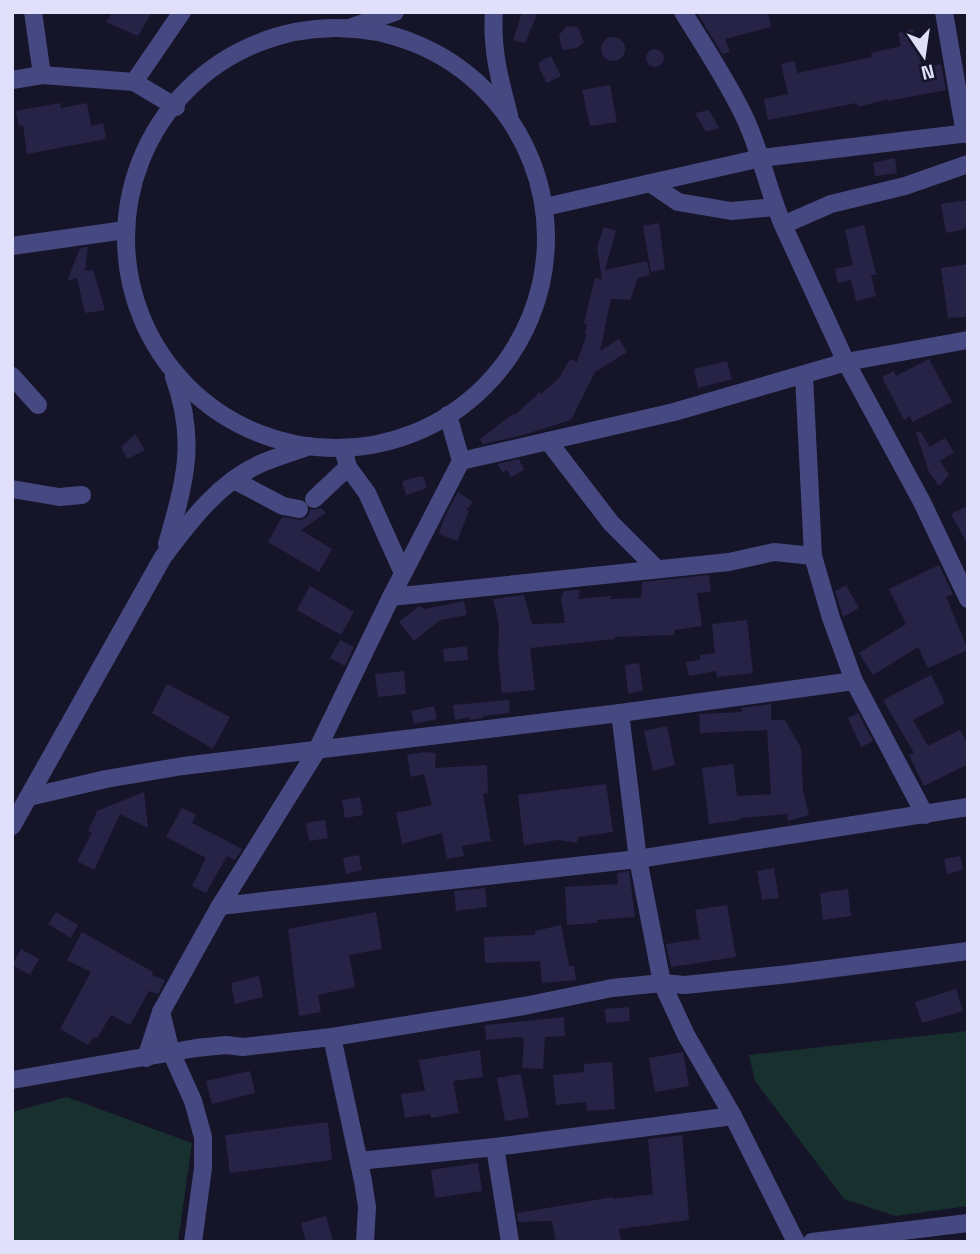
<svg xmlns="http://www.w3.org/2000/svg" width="980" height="1254" viewBox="0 0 980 1254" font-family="'Space Grotesk',sans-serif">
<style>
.green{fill:#18312e}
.building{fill:#272347}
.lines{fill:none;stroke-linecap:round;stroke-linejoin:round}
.minor{stroke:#464981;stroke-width:18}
</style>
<rect width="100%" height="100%" fill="#161428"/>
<g class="green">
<polygon points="968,1031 968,1206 895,1216 844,1199 755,1081 749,1055"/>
<polygon points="67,1097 192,1143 178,1242 12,1242 12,1112"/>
</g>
<g class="building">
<polygon points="113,12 152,12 138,36 106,22"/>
<polygon points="522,12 538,12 525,43 513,40"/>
<polygon points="697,12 768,12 771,27 725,39 730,52 722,54"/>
<polygon points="567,26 578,27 584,42 577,48 562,50 559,35"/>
<polygon points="913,29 922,68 941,64 946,90 888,101 888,99 858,107 857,103 768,120 764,99 788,94 781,64 795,61 797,73 872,57 871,53 901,46 898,33"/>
<circle cx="613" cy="49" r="12"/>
<circle cx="655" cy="58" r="9"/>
<polygon points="551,56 561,76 547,83 539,68 539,62"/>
<polygon points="610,85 617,122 590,126 582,90"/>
<polygon points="60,103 61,108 87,103 91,126 103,123 106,139 27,154 23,125 19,126 16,111"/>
<polygon points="709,110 719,128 706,132 695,113"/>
<polygon points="895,158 897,173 875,176 873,163"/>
<polygon points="959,201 968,201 968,226 964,227 965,229 946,233 941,204"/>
<polygon points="659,223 665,269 651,272 643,226"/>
<polygon points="864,225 876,275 871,275 876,296 856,301 851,280 838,283 835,269 853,265 845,230"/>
<polygon points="604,227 616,231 605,270 647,261 650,275 638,278 630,300 611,299 600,351 619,339 627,352 595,372 571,420 523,435 483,444 480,439 514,413 515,415 540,392 541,394 559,378 570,359 577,362 587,334 585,333 587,324 584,323 595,278 602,280 597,247"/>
<polygon points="88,247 85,271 93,270 105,310 85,313 77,278 67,281 80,248"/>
<polygon points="968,264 968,317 948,318 941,268"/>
<polygon points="929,359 952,402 912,422 910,416 904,420 882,377 894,371 896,376"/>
<polygon points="727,361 732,379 698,388 694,369"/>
<polygon points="920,431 930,447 945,438 954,452 940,461 949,475 939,486 929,472 916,433"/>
<polygon points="135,434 145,450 127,459 121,447"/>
<polygon points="519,459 524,470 511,477 507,470 503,473 497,464"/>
<polygon points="423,476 427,488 406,495 402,481"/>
<polygon points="458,492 473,502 466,510 469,511 457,541 439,534 444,518"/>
<polygon points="968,506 968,545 951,514"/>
<polygon points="321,508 326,513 301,530 332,549 319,572 268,542 282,517 302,520 308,516 310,510"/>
<polygon points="939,565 953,594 946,597 968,650 928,668 918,647 873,675 859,653 906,624 889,589"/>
<polygon points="709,575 711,592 697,593 702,626 674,630 674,635 614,637 614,639 530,648 535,690 502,693 498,656 499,624 493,599 524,595 532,624 565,623 561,599 564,591 580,590 578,599 611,596 611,599 641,598 642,582"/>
<polygon points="846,585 859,608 843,617 835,591"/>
<polygon points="310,586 354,612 341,635 297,610"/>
<polygon points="464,601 467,615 440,620 414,641 399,622 419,606 425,609"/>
<polygon points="747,620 753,673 717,677 716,671 689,676 686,662 700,660 700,655 715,653 712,624"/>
<polygon points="340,640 354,647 345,666 330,658"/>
<polygon points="467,646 468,660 444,662 443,649"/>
<polygon points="639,663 643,691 628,693 625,665"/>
<polygon points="404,671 406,694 378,697 375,674"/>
<polygon points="931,675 945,703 913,720 928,746 960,730 968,745 968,764 924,786 909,755 914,753 883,700"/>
<polygon points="167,684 230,717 213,749 152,713"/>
<polygon points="509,700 510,713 483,716 483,718 470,720 470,717 455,720 453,705"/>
<polygon points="771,704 771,720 785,720 801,748 803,790 809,815 788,821 787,814 740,818 740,820 709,824 702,768 733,764 737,796 771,794 767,730 700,733 699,714 742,712 742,708"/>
<polygon points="434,706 437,719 414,724 411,711"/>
<polygon points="858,713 873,741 861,747 848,718"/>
<polygon points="667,726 675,765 653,771 644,731"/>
<polygon points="425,752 436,753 435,768 487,765 488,793 483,794 491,841 462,846 464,856 447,859 442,833 402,844 396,813 432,805 424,774 411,777 407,755"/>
<polygon points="606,784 613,832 578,837 577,843 558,840 524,845 518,795"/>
<polygon points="144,792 148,828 120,814 94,870 77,861 92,833 88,831 97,811"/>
<polygon points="360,797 363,815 345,818 342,800"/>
<polygon points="182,808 196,815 192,823 242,849 235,860 227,856 206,893 192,886 206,858 166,837"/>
<polygon points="325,820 328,838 309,841 306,823"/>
<polygon points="359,855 362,870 346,874 343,858"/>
<polygon points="960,856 963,870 947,874 944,859"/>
<polygon points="774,868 779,898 762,900 757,871"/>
<polygon points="629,871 635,917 597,920 597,923 567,925 565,887 618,884 617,873"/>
<polygon points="485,888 487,907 456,911 454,891"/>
<polygon points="848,889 851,916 823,920 820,893"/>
<polygon points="727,905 736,957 671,967 666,944 700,939 695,910"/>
<polygon points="56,912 78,925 71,938 48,924"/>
<polygon points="376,912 382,949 349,955 355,987 318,995 321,1012 299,1016 288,929"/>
<polygon points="561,925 569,966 574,966 576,980 542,983 540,961 485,963 484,937 535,935 535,931"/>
<polygon points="82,932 153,972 152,975 165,980 158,994 149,991 130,1025 111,1015 97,1038 93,1037 88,1045 60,1029 91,972 67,960"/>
<polygon points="21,949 39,959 30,975 12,965"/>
<polygon points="259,976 263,997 235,1004 231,983"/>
<polygon points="956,989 963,1011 922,1023 915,1002"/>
<polygon points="629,1007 630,1021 606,1023 605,1009"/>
<polygon points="564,1017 565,1036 545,1037 543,1069 522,1068 524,1039 521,1037 486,1040 485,1025"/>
<polygon points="480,1050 483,1077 453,1081 459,1113 431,1118 430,1114 405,1118 401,1094 425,1091 419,1060"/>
<polygon points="683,1052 689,1086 655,1092 649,1058"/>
<polygon points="612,1062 615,1109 587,1111 586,1102 556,1105 553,1075 584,1072 584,1064"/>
<polygon points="250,1071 255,1093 212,1104 206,1081"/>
<polygon points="521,1074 529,1117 505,1121 497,1078"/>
<polygon points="328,1122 332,1160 230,1173 225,1135"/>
<polygon points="682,1135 689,1220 619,1229 621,1242 556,1242 552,1221 518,1222 517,1213 613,1197 613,1199 653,1194 648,1139"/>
<polygon points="478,1163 482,1191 435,1198 431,1170"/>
<polygon points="326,1216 333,1242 306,1242 301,1223"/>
</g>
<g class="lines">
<g class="minor">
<polyline points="33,12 42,75"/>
<path d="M494 12C491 48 500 81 509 115"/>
<path d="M683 12C704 46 726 79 743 114 761 150 767 189 783 225L846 362 922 502 968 599"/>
<polyline points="944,12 965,134"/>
<polyline points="352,27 395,12"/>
<circle cx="336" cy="238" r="210"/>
<polyline points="12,80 42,75 134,82 182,12"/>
<polyline points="134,82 176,107"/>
<polyline points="650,183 678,202 731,211 775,207"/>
<polyline points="545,207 761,158 968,133"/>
<polyline points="783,225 831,204 905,186 968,164"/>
<polyline points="12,246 125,230"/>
<polyline points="804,375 813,556 831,618 854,681 925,815"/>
<polyline points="12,376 38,405"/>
<polyline points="548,441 611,523 657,569"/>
<polyline points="343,448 348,467 367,493 403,573"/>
<polyline points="461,461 674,412 846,362 968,340"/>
<polyline points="234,480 283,506 299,509"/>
<polyline points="12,489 59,497 82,495"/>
<polyline points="314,499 348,467"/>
<path d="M167 544C185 481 197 441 174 377"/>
<polyline points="391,597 729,562 774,552 813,556"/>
<polyline points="620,713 638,859 662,983 686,1035 733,1116 796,1242"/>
<polyline points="29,797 106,779 183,766 620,713 854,681"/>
<path d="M12 826 163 557C190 521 219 482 262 463 277 457 293 452 309 446"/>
<polyline points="220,906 638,859 968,807"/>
<polyline points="161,1012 171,1052 193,1101 203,1137 203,1168 193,1242"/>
<polyline points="332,1037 363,1181 367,1207 365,1242"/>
<polyline points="146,1058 161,1012 220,906 316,752 391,597 461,461 448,415"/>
<polyline points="12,1080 196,1048 226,1045 243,1047 332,1037 524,1006 612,988 662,983 685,985 789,974 968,951"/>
<polyline points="495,1147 510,1242"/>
<polyline points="359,1161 495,1147 733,1116"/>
<polyline points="812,1242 968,1223"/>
</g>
</g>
<rect width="980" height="1254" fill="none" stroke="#e1e0fb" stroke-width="28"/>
<g transform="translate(924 56) rotate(167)" stroke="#161428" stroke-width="5" paint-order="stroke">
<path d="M0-5L12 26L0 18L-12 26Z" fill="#e1e0fb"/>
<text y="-10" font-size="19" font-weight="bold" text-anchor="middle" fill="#e1e0fb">N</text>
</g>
</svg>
